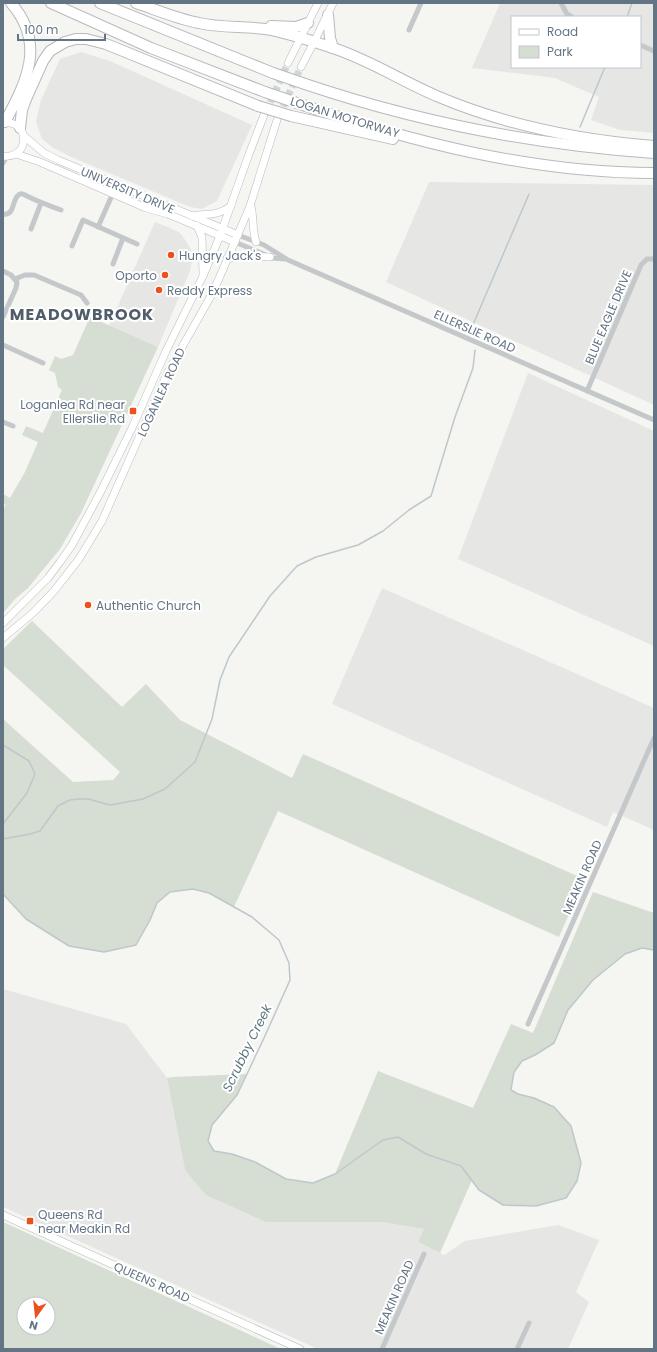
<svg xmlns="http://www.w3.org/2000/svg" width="657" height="1352" viewBox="0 0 657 1352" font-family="Poppins,sans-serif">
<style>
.built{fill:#e6e7e5;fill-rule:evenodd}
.green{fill:#d6ddd2;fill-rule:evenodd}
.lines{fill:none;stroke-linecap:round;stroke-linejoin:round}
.stream{stroke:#bdc8cd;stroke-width:1.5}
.secondary-tunnel{stroke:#d0d5d6;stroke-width:7;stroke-dasharray:7 3.5;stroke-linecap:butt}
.secondary-casing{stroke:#b7bbc0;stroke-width:8}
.highway-casing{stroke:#b7babd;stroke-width:12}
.street{stroke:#c5c8cb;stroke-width:5}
.secondary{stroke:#fff;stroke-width:7}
.highway{stroke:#fff;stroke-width:10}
.highway-bridge-casing{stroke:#b7babd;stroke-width:12;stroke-linecap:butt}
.highway-bridge{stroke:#fff;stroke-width:10}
.poi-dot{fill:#eb511c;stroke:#fff;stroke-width:1.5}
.labels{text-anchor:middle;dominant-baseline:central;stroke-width:4;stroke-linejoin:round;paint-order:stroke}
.street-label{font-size:12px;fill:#637484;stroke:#fff}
.poi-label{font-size:12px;fill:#637484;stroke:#fff;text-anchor:start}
.water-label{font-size:13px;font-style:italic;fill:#5f7781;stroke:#fff}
.district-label{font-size:16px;font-weight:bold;letter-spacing:1px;fill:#515e69;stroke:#fff}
</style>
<rect width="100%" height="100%" fill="#f5f5f1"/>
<g class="built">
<path d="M500 3H654V133L620 130 591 120 599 97 555 78 472 68ZM512 17H640V67H512Z"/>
<polygon points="81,52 110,61 252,125 217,201 202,209 190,207 69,156 52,147 42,139 36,122 41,100 60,59"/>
<polygon points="429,182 654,185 654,405 386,282"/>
<polygon points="155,222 168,227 180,233 186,241 191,250 192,261 190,271 158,347 109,326"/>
<polygon points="528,373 654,431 654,646 458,559"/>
<polygon points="382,588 654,708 654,830 613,812 607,827 332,704"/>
<polygon points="3,989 126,1024 167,1078 185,1170 266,1221 381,1222 424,1229 418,1242 444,1255 465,1241 558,1225 599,1240 576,1292 589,1302 568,1349 318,1349 3,1207"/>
</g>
<g class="green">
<polygon points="90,317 158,347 81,513 60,549 28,588 15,599 3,613 3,510 6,505 3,503 3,494 10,498 25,472 38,442 22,435 26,426 43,433 62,390 58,387 55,373 49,370 55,356 61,359 73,355"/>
<polygon points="32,621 122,707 146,684 180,720 292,778 303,754 584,879 559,937 278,811 234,907 209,893 193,889 170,892 157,903 150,920 136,945 104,952 69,946 26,919 3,894 3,719 73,782 113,780 120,772 3,665 3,649"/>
<polygon points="593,892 654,913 654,950 642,948 625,954 593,980 568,1010 554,1043 535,1055 522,1061 514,1072 511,1090 518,1094 534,1098 554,1107 571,1126 581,1163 577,1181 566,1198 536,1206 503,1205 479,1190 472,1180 440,1253 418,1242 424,1229 381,1222 266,1222 206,1195 185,1170 167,1078 173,1077 247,1074 237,1095 212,1125 208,1141 214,1151 232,1154 255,1162 286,1179 313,1183 335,1174 378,1071 473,1108 511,1024 533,1033"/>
<path d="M3 1222 281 1349H3ZM24 1304H48V1328H24Z"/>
</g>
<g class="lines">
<g class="stream">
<polyline points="627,17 632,3"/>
<polyline points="580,127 605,67"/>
<polyline points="472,327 529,194"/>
<polyline points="3,745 29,761 35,774 27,793 3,824"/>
<polyline points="3,839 30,834 40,831 58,806 70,800 78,799 88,799 110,805 143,799 165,789 195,762 212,719 220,680 229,657 270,596 297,566 316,557 358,545 383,531 409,510 431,496 455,417 473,368 475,350"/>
<polyline points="3,894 26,919 69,946 104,952 136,945 150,920 157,903 170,892 193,889 209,893 252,917 279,940 289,963 290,980 264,1038 237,1095 212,1125 208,1141 214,1151 232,1154 255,1162 286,1179 313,1183 335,1174 383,1140 398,1137 426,1154 461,1166 479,1190 503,1205 536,1206 566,1198 577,1181 581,1163 571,1126 554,1107 534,1098 518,1094 511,1090 514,1072 522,1061 535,1055 554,1043 568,1010 593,980 625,954 642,948 654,950"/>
</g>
<g class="secondary-tunnel">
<polyline points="266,112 288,63"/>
<polyline points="279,116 301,67"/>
</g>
<defs>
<g id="secondary">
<polyline points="288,63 318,3"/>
<polyline points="301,67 314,42 333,3"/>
<path d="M3 123C30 119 31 159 3 156"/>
<polyline points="24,136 44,153 58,160 238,235"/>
<polyline points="16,154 40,162 146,208 168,214 235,242"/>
<path d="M251 206C254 218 252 230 256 242"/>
<path d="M192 216C209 213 216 217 231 206"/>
<polyline points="197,226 202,237 203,274"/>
<polyline points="227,259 239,256 270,257"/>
<polyline points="3,623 48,578 60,562 72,545 101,491 132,428 166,351 203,276 220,236 249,154 264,115"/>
<polyline points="3,638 34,612 54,591 79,559 102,521 168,372 212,294 221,274 250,206 277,120"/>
<polyline points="3,1215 300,1349"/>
</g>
<g id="highway">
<polyline points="51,3 151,48 265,92"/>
<polyline points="100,3 273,73"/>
<path d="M136 3C157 10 177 19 199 23 221 28 243 26 265 29 286 32 312 41 333 48 370 60 403 82 439 97 508 126 580 140 654 146"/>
<polyline points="328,15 330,38 333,48"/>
<polyline points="271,26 296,27 308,23"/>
<path d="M305 84C418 122 535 145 654 153"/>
<path d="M297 103C412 142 532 173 654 173"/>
<polyline points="291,116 393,139"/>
<path d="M5 122C27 81 46 43 11 3"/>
<polyline points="20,128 22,110 26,99 43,61 50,51 65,42 76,39 86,39 106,44 258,106"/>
</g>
</defs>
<use href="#secondary" class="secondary-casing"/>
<use href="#highway" class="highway-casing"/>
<g class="street">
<polyline points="561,3 567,14 572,17"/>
<polyline points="409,30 421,3"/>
<polyline points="640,45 654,51"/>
<polyline points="3,163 7,156"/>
<path d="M3 214C16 216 11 198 20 194 23 193 26 196 29 197 39 202 50 206 61 210"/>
<polyline points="98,227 113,193"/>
<polyline points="31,229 41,203"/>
<polyline points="238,235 264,245 288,260 654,420"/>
<polyline points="235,242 273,258 285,259"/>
<polyline points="72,246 83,220 137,244"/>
<polyline points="113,264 123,238"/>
<polyline points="3,271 11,275 17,282 16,288 3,317"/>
<polyline points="15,279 25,275 34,275 81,295 87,303"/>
<polyline points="3,345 43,363"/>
<polyline points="587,391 641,265 647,259 654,259"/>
<polyline points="3,422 13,426"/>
<polyline points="528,1024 654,738"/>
<polyline points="382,1349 424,1254"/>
<polyline points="517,1349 529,1323"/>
</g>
<use href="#secondary" class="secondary"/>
<use href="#highway" class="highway"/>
<defs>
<g id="highway-bridge">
<polyline points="273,73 305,84"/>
<polyline points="265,92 297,103"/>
<polyline points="258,106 291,116"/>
</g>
</defs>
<use href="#highway-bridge" class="highway-bridge-casing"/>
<use href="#highway-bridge" class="highway-bridge"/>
</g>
<g class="poi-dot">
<circle cx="171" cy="255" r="4"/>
<circle cx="165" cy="275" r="4"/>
<circle cx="159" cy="290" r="4"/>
<rect x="129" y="407" width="8" height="8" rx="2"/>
<circle cx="88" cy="605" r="4"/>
<rect x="26" y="1217" width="8" height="8" rx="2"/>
</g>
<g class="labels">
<g class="street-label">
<text transform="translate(345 117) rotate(17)">LOGAN MOTORWAY</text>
<text transform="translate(128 190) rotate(23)">UNIVERSITY DRIVE</text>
<text transform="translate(608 317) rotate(-67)">BLUE EAGLE DRIVE</text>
<text transform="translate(475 331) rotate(24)">ELLERSLIE ROAD</text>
<text transform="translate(161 392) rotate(-65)">LOGANLEA ROAD</text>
<text transform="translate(582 877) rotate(-66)">MEAKIN ROAD</text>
<text transform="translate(152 1282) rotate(24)">QUEENS ROAD</text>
<text transform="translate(394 1297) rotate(-66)">MEAKIN ROAD</text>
</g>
<g class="poi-label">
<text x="179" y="255">Hungry Jack's</text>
<text x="157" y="275" text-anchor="end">Oporto</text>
<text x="167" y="290">Reddy Express</text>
<text x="125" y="404" text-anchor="end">Loganlea Rd near<tspan x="125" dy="14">Ellerslie Rd</tspan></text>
<text x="96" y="605">Authentic Church</text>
<text x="38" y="1214">Queens Rd<tspan x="38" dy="14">near Meakin Rd</tspan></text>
</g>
<g class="water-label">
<text transform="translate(247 1048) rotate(-64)">Scrubby Creek</text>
</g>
<g class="district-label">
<text x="82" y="314">MEADOWBROOK</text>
</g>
</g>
<rect width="657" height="1352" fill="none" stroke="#637484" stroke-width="8"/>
<rect x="511" y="16" width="130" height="52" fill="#ffffff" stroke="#c1c7ce"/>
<rect x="519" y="29" width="20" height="6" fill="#ffffff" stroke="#c1c7ce"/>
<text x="547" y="36" font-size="12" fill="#637484">Road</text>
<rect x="519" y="46" width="20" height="12" fill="#d6ddd2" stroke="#c1c7ce"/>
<text x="547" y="56" font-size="12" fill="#637484">Park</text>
<g transform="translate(36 1316) rotate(195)"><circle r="19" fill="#ffffff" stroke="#c1c7ce"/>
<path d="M0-3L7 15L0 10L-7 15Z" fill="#eb511c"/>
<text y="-6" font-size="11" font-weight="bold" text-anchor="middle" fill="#637484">N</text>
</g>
<path d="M18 34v6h87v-6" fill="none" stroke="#637484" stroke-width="2"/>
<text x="24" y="34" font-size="12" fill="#637484" stroke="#ffffff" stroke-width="3" paint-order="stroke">100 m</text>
</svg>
